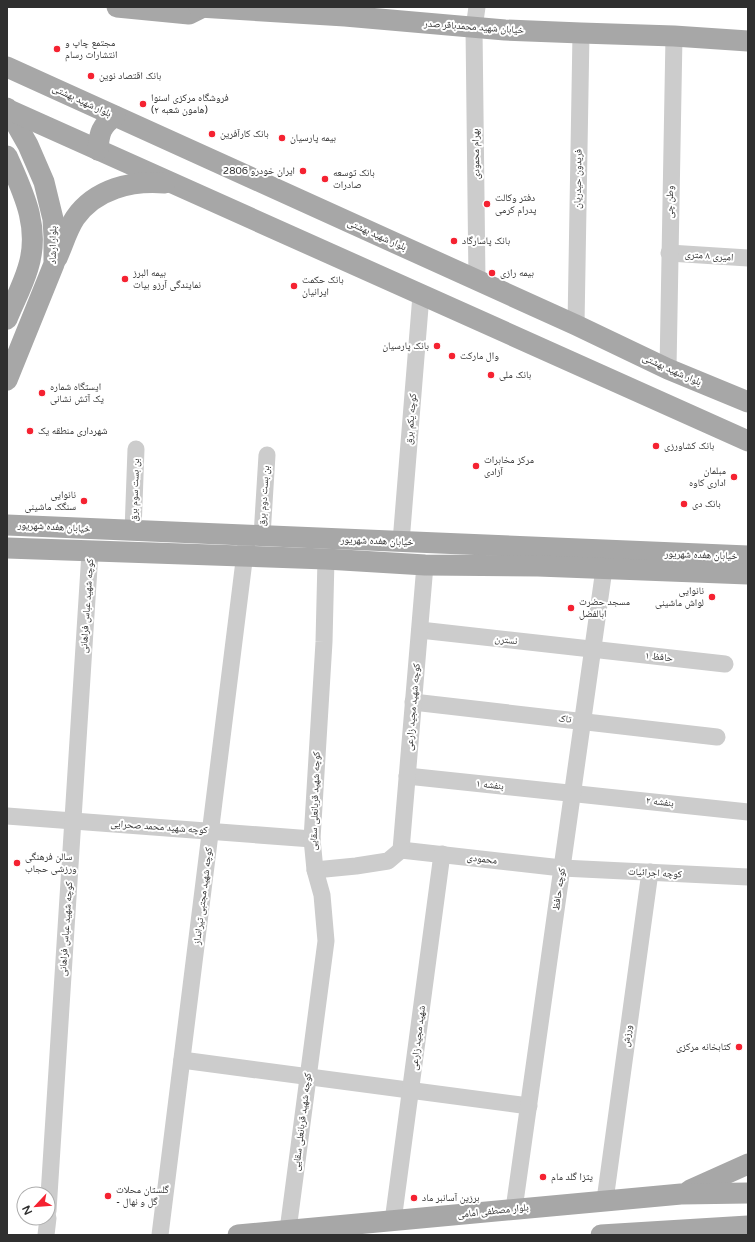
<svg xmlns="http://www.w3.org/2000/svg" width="755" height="1242" viewBox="0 0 755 1242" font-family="'Varela Round','Noto Naskh Arabic',sans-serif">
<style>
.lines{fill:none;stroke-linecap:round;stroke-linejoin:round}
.minor{stroke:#ccc;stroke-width:17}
.major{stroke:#a7a7a7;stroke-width:21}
.poi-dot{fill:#f52231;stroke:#fff;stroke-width:1.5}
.labels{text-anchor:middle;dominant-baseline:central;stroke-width:4;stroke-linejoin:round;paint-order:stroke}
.street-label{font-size:10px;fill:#2f2f2f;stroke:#fff}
.poi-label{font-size:10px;fill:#2f2f2f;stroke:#fff;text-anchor:start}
</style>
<rect width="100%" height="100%" fill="#fff"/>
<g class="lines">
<g class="minor">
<polyline points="477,7 474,28 477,281"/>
<polyline points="669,253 748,258"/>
<polyline points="576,325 581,33"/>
<polyline points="668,369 674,36"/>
<polyline points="133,531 136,449"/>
<polyline points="262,536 267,455"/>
<polyline points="401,542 421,295"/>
<polyline points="420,630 725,664"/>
<polyline points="413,702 717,737"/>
<polyline points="407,776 748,812"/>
<polyline points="7,816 312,839"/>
<polyline points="401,850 562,868 748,877"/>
<polyline points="401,850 425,565"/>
<polyline points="315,870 356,866 388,861 401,850"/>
<polyline points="182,1060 529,1106"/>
<polyline points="605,1200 650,872"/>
<polyline points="514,1209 604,569"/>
<polyline points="48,1211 90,552"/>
<polyline points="393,1221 442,854"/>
<polyline points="288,1230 326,941 322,895 315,870 312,839 324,642 326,559"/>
<polyline points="46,1235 48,1218"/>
<polyline points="160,1235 246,545"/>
</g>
<g class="major">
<polyline points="117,7 189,14 201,8"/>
<polyline points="199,7 345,16 505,30 581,33 674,36 748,41"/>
<polyline points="7,67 576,325 668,369 748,402"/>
<polyline points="7,108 28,145 44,182 53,219 54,237 54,264 7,380"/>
<polyline points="7,109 748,441"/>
<path d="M98 150C99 133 101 126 115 116"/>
<path d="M7 156C23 192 41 227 28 268 23 285 14 302 7 319"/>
<path d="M57 258C63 245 67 230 75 218 95 189 132 180 165 183"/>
<polyline points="7,525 748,556"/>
<polyline points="7,548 326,559 425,565 538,566 748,574"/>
<polyline points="690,1190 748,1164"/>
<polyline points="238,1235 681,1194 748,1193"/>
<polyline points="601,1235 748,1226"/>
</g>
</g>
<g class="poi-dot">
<circle cx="57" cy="49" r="4"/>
<circle cx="91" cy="76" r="4"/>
<circle cx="143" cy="104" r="4"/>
<circle cx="212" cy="134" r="4"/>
<circle cx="282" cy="138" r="4"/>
<circle cx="303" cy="171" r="4"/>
<circle cx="325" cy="179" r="4"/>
<circle cx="487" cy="204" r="4"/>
<circle cx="454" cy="241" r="4"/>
<circle cx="492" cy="273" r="4"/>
<circle cx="125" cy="279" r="4"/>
<circle cx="294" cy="286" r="4"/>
<circle cx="437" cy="346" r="4"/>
<circle cx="452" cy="356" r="4"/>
<circle cx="491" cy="375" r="4"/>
<circle cx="42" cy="393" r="4"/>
<circle cx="30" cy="431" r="4"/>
<circle cx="656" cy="446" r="4"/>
<circle cx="476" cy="466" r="4"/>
<circle cx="734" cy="477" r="4"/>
<circle cx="84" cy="501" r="4"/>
<circle cx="684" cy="504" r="4"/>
<circle cx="712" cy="597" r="4"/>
<circle cx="571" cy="608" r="4"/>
<circle cx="17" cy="863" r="4"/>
<circle cx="739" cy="1047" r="4"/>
<circle cx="543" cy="1177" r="4"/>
<circle cx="108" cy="1196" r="4"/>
<circle cx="414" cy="1198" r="4"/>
</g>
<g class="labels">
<g class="street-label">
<text transform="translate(474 27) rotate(4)">خیابان شهید محمدباقر صدر</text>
<text transform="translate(82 101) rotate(25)">بلوار شهید بهشتی</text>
<text transform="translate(476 154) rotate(-91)">بهرام محمودی</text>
<text transform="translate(578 179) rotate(-89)">فریدون حیدریان</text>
<text transform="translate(670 202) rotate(-89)">وطن چی</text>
<text transform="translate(377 235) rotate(24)">بلوار شهید بهشتی</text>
<text transform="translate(53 245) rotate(-89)">بلوار ارشاد</text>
<text transform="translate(709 256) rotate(4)">امیری ۸ متری</text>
<text transform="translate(672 370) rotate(24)">بلوار شهید بهشتی</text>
<text transform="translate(411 419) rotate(-85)">کوچه یکم برق</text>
<text transform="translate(135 490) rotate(-88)">بن بست سوم برق</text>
<text transform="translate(264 496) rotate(-86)">بن بست دوم برق</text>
<text transform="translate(54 527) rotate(3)">خیابان هفده شهریور</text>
<text transform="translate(377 541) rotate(2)">خیابان هفده شهریور</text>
<text transform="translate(701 555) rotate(2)">خیابان هفده شهریور</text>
<text transform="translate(87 606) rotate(-86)">کوچه شهید عباس فراهانی</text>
<text transform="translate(506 640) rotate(6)">نسترن</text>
<text transform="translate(659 657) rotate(6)">حافظ ۱</text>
<text transform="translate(413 707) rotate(-85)">کوچه شهید مجید زارعی</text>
<text transform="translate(565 719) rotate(7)">تاک</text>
<text transform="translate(490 785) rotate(6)">بنفشه ۱</text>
<text transform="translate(315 801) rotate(-88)">کوچه شهید قربانعلی سقایی</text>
<text transform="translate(660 802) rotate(6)">بنفشه ۲</text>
<text transform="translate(159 827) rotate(4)">کوچه شهید محمد صحرایی</text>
<text transform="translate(482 859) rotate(7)">محمودی</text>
<text transform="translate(655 873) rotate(3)">کوچه اجرائیات</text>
<text transform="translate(559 889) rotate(-82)">کوچه حافظ</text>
<text transform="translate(203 896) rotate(-83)">کوچه شهید مجتبی تیرانداز</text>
<text transform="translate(66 929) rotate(-86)">کوچه شهید عباس فراهانی</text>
<text transform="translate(627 1036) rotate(-82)">ورزش</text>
<text transform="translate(418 1038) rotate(-83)">شهید مجید زارعی</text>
<text transform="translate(302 1122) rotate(-83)">کوچه شهید قربانعلی سقایی</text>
<text transform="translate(493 1211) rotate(-6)">بلوار مصطفی امامی</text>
</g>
<g class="poi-label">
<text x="65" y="43">مجتمع چاپ و<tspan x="65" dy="12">انتشارات رسام</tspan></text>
<text x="99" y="76">بانک اقتصاد نوین</text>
<text x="151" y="98">فروشگاه مرکزی اسنوا<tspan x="151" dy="12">(هامون شعبه ۲)</tspan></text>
<text x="220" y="134">بانک کارآفرین</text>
<text x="290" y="138">بیمه پارسیان</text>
<text x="295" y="171" text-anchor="end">ایران خودرو 2806</text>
<text x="333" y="173">بانک توسعه<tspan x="333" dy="12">صادرات</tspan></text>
<text x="495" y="198">دفتر وکالت<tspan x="495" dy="12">پدرام کرمی</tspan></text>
<text x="462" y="241">بانک پاسارگاد</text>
<text x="133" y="273">بیمه البرز<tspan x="133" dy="12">نمایندگی آرزو بیات</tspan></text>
<text x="500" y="273">بیمه رازی</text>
<text x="302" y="280">بانک حکمت<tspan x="302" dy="12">ایرانیان</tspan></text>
<text x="429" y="346" text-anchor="end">بانک پارسیان</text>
<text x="460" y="356">وال مارکت</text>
<text x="499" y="375">بانک ملی</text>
<text x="50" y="387">ایستگاه شماره<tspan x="50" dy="12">یک آتش نشانی</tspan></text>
<text x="38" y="431">شهرداری منطقه یک</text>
<text x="664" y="446">بانک کشاورزی</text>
<text x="484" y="460">مرکز مخابرات<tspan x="484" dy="12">آزادی</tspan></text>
<text x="726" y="471" text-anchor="end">مبلمان<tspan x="726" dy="12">اداری کاوه</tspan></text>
<text x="76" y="495" text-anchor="end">نانوایی<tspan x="76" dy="12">سنگک ماشینی</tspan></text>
<text x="692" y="504">بانک دی</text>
<text x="704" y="591" text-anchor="end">نانوایی<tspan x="704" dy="12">لواش ماشینی</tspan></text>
<text x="579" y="602">مسجد حضرت<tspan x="579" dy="12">ابالفضل</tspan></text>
<text x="25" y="857">سالن فرهنگی<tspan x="25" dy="12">ورزشی حجاب</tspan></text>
<text x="731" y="1047" text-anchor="end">کتابخانه مرکزی</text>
<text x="551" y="1177">یتزا گلد مام</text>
<text x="116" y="1190">گلستان محلات<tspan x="116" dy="12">- گل و نهال</tspan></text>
<text x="422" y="1198">برزین آسانبر ماد</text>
</g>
</g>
<rect width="755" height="1242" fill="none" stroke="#2f2f2f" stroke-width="16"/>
<g transform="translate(36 1206) rotate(244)"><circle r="19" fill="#ffffff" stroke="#acacac"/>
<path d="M0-3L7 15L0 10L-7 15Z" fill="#f52231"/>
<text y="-6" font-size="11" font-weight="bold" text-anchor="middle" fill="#2f2f2f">N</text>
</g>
</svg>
